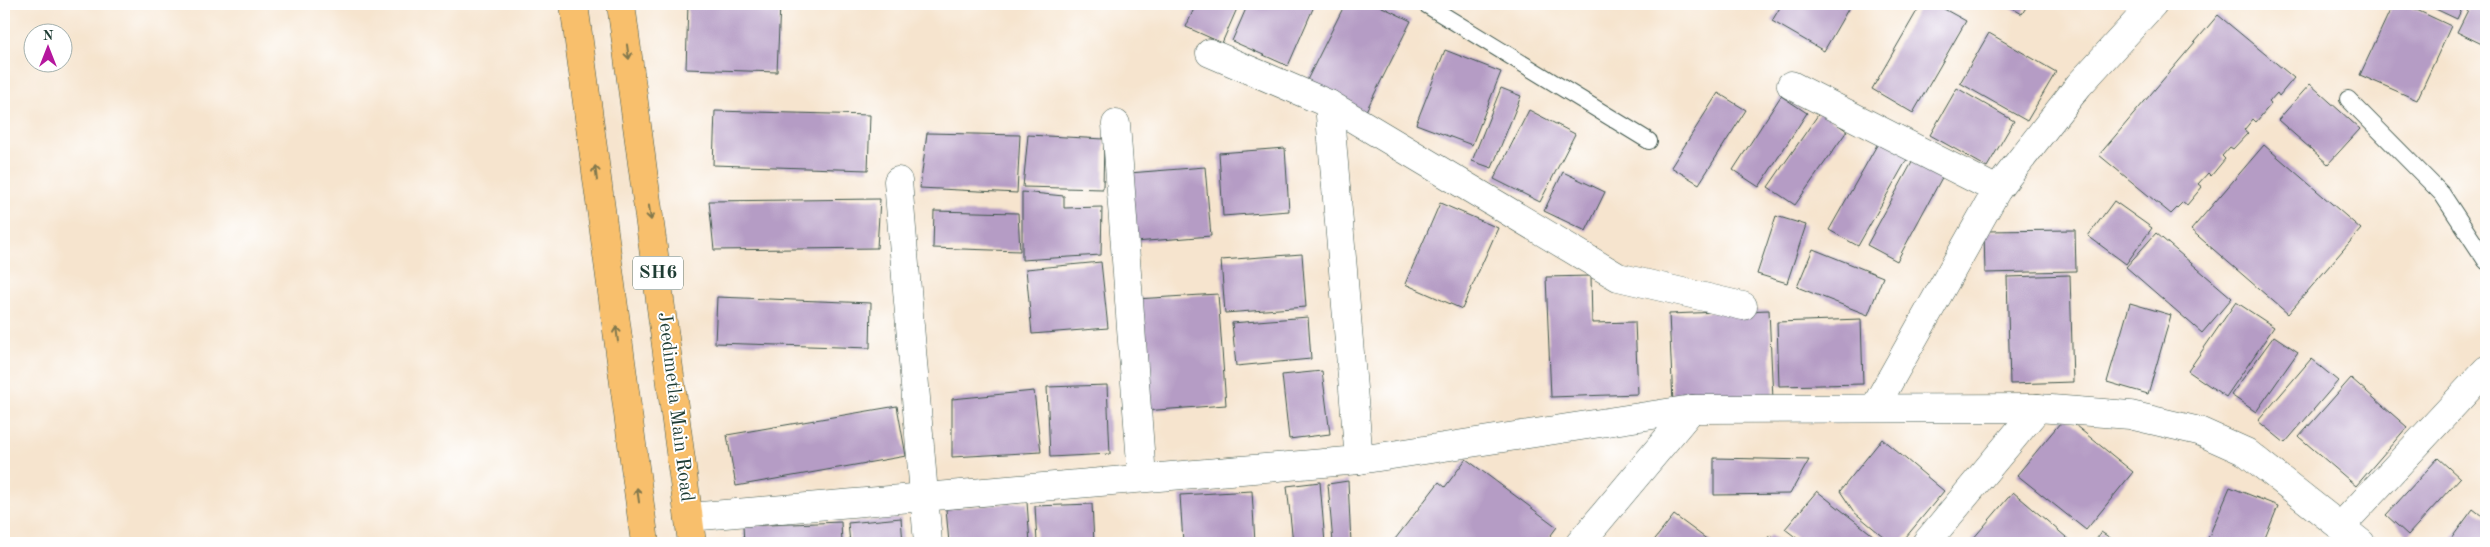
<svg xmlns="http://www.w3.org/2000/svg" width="2490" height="547" viewBox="0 0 2490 547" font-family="'Old Standard TT',serif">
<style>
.building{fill:#b59cc5}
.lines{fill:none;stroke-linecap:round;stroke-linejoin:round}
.service-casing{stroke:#3f564b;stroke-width:18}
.minor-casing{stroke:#3f564b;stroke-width:29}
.primary-casing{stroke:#3f564b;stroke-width:29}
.service{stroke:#fff;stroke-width:16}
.minor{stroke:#fff;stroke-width:28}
.primary{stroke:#f8bf6c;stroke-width:28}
.oneway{stroke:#81784d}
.labels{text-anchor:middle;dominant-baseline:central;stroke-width:4;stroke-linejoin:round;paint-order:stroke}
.shield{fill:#fff;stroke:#627771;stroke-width:1}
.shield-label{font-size:19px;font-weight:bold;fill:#1f3d34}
.street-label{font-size:20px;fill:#1f3d34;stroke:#fff}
</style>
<rect width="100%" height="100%" fill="#fff"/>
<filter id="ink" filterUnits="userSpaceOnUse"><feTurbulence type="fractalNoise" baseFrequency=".02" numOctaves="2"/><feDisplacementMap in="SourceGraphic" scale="10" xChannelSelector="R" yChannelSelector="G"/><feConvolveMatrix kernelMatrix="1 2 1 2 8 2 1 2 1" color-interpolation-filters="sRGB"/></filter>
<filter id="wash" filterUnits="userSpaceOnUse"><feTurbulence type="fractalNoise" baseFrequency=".0096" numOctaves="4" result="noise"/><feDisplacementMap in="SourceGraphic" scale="20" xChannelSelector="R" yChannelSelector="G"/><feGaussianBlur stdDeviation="1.12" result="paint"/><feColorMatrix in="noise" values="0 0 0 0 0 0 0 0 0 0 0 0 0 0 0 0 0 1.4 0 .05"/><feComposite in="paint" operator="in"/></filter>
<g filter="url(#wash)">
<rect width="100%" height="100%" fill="#f6e4ce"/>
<g id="blocks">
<g class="building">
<polygon points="688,4 780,4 777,72 686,69"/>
<polygon points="1196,4 1239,4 1222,43 1186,27"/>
<polygon points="1248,4 1315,4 1288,66 1232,41"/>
<polygon points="1345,4 1376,4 1411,21 1365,113 1305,84"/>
<polygon points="1782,4 1851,4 1824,51 1772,21"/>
<polygon points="1921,4 1935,4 1966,21 1913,113 1872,89"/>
<polygon points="2005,4 2028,4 2022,14"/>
<polygon points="2393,4 2404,4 2451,26 2417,100 2360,75"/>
<polygon points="2425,4 2464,4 2457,19"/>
<polygon points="2471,4 2486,4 2486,46 2457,32"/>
<polygon points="2218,15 2294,78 2279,96 2277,93 2269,102 2271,104 2256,122 2253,119 2244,130 2248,133 2233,149 2230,147 2222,156 2225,159 2211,176 2208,173 2198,184 2202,187 2187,205 2183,202 2171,214 2099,155"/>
<polygon points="1989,33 2056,72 2027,121 1960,83"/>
<polygon points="1445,50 1501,72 1472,145 1416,124"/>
<polygon points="2310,84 2360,129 2328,164 2278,120"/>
<polygon points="1501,88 1521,96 1492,168 1472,161"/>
<polygon points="1957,88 2014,121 1987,167 1930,135"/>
<polygon points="1718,93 1746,110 1699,184 1671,167"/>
<polygon points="1781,96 1807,113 1759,187 1733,170"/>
<polygon points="1529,110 1575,134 1540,202 1494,179"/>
<polygon points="715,111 870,115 868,170 713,165"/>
<polygon points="1820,112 1847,131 1795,205 1768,187"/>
<polygon points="927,133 1020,135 1017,193 920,188"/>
<polygon points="1028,135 1104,139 1103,189 1023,187"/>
<polygon points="1881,138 1910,154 1858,246 1829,230"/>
<polygon points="2264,145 2361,229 2288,314 2191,230"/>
<polygon points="1285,148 1289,211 1223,216 1219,153"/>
<polygon points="1916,155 1946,170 1897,261 1867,245"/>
<polygon points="1205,167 1211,236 1135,242 1129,173"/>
<polygon points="1563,172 1605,192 1586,231 1544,211"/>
<polygon points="1022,192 1064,196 1064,208 1102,207 1101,255 1022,260"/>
<polygon points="880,199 877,248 714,250 709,201"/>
<polygon points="2114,201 2152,228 2126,264 2088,236"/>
<polygon points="1440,203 1498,228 1462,309 1405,284"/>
<polygon points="934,211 1018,213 1020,251 933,248"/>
<polygon points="1776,216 1806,225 1787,283 1757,274"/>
<polygon points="2075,230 2076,271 1985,273 1984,231"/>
<polygon points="2156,233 2232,298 2202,333 2126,267"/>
<polygon points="1813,249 1883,277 1868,315 1797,287"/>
<polygon points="1302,254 1306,307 1225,313 1221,260"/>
<polygon points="1101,262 1108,328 1032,334 1026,269"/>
<polygon points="2070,275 2073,382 2010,384 2007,277"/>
<polygon points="1591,276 1592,323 1635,322 1638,394 1551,397 1546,277"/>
<polygon points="1218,294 1226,405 1144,411 1136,299"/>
<polygon points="717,297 871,303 870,348 715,343"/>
<polygon points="2236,302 2274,327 2226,397 2188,371"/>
<polygon points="2130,303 2171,315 2148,394 2107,382"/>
<polygon points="1769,310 1773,400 1673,404 1669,314"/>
<polygon points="1308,317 1311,359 1236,366 1232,323"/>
<polygon points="1861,319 1863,384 1779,386 1777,322"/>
<polygon points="2274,336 2298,352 2256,412 2231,395"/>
<polygon points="2311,359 2338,381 2285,443 2258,421"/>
<polygon points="1322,371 1330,434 1289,439 1282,375"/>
<polygon points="2351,378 2407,427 2356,486 2299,437"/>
<polygon points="1107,385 1110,454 1050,457 1047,387"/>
<polygon points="1034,391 1041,452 952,457 952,399"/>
<polygon points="897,406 906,456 736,486 727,435"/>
<polygon points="2065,417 2133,472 2086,530 2017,475"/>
<polygon points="1882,439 1944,491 1901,543 1891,543 1854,512 1840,491"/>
<polygon points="1714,458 1809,460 1790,494 1714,495"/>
<polygon points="2438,458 2460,478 2408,535 2386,515"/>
<polygon points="1466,459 1557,527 1545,543 1392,543 1439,482 1445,487"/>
<polygon points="1348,481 1351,543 1333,543 1328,484"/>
<polygon points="1320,482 1325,543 1293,543 1287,486"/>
<polygon points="2230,487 2278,506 2263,543 2206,543"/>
<polygon points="1252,491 1255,543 1183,543 1180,495"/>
<polygon points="1817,491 1883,543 1803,543 1785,529"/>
<polygon points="2013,492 2073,543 1976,543 1972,540"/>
<polygon points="1027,502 1030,543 949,543 946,509"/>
<polygon points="1092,504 1094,543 1037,543 1035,506"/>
<polygon points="2473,509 2486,519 2486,543 2448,543"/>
<polygon points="1674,515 1712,543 1652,543"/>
<polygon points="901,518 903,543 850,543 848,523"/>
<polygon points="841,522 842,543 744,543 743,526"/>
<polygon points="2101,532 2118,543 2094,543"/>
<polygon points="1770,535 1781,543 1764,543"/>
</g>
</g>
</g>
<g filter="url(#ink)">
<use href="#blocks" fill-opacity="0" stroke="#3f564b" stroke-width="1"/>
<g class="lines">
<defs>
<g id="service">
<polyline points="1425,4 1649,141"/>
<polyline points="2348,99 2442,194 2486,261"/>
</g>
<g id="minor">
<polyline points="1210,53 1329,104 1618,277 1743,306"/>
<polyline points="1791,85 1997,190"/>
<polyline points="1329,104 1359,460"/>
<polyline points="1116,124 1142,477"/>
<polyline points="898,181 928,543"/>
<polyline points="1875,407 1997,190 2079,85 2153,4"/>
<polyline points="689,517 1359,460 1692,409 2038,408 2130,415 2199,431 2246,452 2361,543"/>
<polyline points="2341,526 2486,370"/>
<polyline points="1580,543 1692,409"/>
<polyline points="1926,543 2038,408"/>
</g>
<g id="primary">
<polyline points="574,4 645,543"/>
<polyline points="621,4 692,543"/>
</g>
</defs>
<use href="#service" class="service-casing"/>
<use href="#minor" class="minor-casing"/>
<use href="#primary" class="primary-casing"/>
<use href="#service" class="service"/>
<use href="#minor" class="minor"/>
<use href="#primary" class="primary"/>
</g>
<defs><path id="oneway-shaft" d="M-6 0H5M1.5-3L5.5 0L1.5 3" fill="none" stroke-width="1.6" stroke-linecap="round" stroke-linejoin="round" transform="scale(1.25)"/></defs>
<g class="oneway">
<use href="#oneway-shaft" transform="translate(628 52) rotate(82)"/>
<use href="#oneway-shaft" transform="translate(596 173) rotate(-97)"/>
<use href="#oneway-shaft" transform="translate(650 213) rotate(82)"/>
<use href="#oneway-shaft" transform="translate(617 334) rotate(-97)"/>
<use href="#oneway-shaft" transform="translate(638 495) rotate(-98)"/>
</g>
</g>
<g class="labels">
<rect class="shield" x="633" y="256.5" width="50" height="33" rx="4"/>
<g class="shield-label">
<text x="658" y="273">SH6</text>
</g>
<g class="street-label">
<text transform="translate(675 407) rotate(83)">Jeedimetla Main Road</text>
</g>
</g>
<rect width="2490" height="547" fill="none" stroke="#fff" stroke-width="20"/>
<g transform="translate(48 48)"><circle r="24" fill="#ffffff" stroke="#a5b1ae"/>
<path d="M0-4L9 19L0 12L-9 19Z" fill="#b5179e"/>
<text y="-8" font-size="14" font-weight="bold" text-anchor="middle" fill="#1f3d34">N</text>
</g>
</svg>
